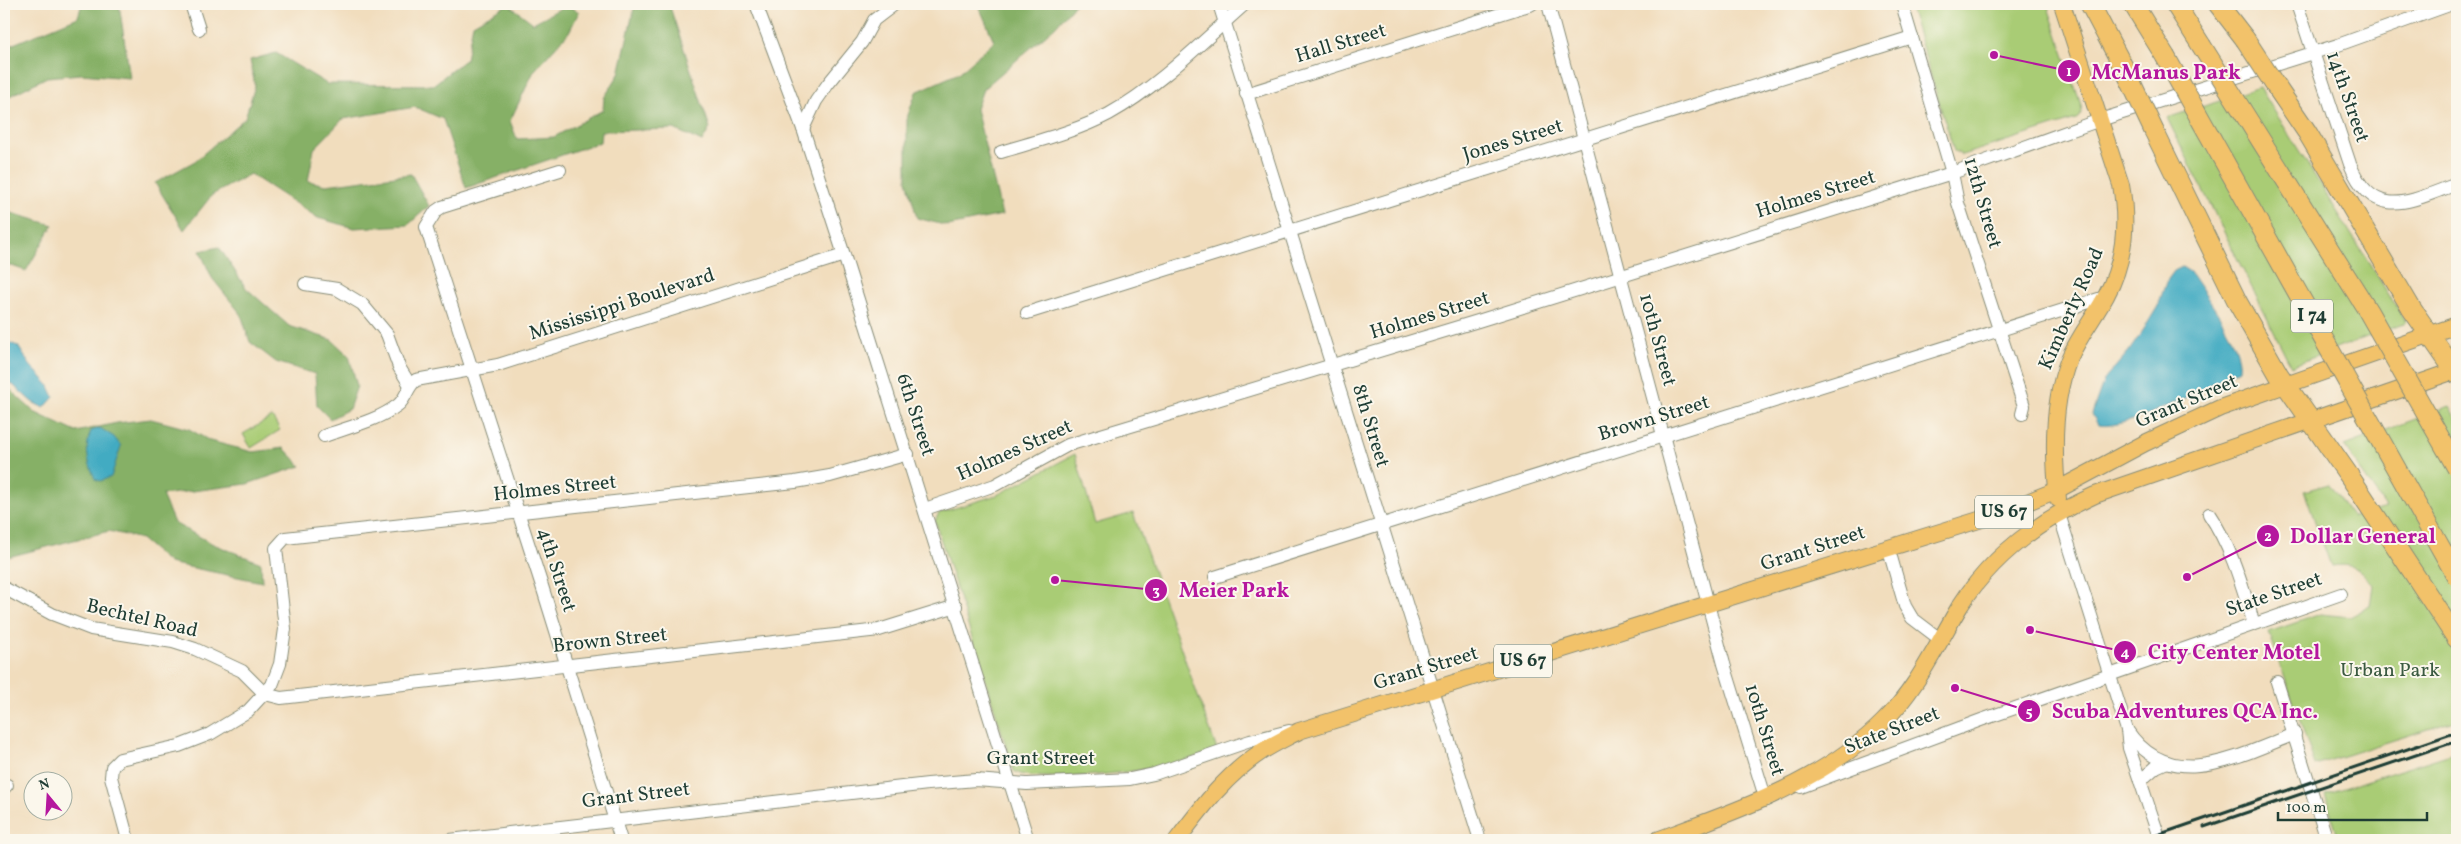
<svg xmlns="http://www.w3.org/2000/svg" width="2461" height="844" viewBox="0 0 2461 844" font-family="Vollkorn,serif">
<style>
.green{fill:#a9cc75;stroke:#648454}
.forest{fill:#86b066;stroke:#52764d}
.water{fill:#42abc2;stroke:#30747b}
.lines{fill:none;stroke-linecap:round;stroke-linejoin:round}
.minor-casing{stroke:#888d78;stroke-width:14}
.major-casing{stroke:#888d78;stroke-width:18}
.highway-casing{stroke:#888d78;stroke-width:21}
.minor{stroke:#fff;stroke-width:12}
.major{stroke:#f2c26a;stroke-width:16}
.highway{stroke:#f2c26a;stroke-width:19}
.rail{stroke:#1f3d34;stroke-width:3}
.highway-bridge-casing{stroke:#888d78;stroke-width:21;stroke-linecap:butt}
.highway-bridge{stroke:#f2c26a;stroke-width:19}
.labels{text-anchor:middle;dominant-baseline:central;stroke-width:4;stroke-linejoin:round;paint-order:stroke}
.shield{fill:#fbf7ec;stroke:#61756b;stroke-width:1}
.shield-label{font-size:19px;font-weight:bold;fill:#1f3d34}
.street-label{font-size:20px;fill:#1f3d34;stroke:#fbf7ec}
.park-label{font-size:20px;fill:#3b5a41;stroke:#fbf7ec}
.leader{fill:none;stroke:#b5179e;stroke-width:2}
.callout-dot{fill:#b5179e;stroke:#fbf7ec;stroke-width:2}
.mark-label{font-size:15px;text-anchor:middle;font-weight:bold;fill:#fff}
.callout-label{font-size:21px;text-anchor:middle;font-weight:bold;fill:#b5179e;stroke:#fbf7ec;stroke-width:4;stroke-linejoin:round;paint-order:stroke}
</style>
<rect width="100%" height="100%" fill="#fbf7ec"/>
<filter id="ink" filterUnits="userSpaceOnUse"><feTurbulence type="fractalNoise" baseFrequency=".02" numOctaves="2"/><feDisplacementMap in="SourceGraphic" scale="10" xChannelSelector="R" yChannelSelector="G"/><feConvolveMatrix kernelMatrix="1 2 1 2 8 2 1 2 1" color-interpolation-filters="sRGB"/></filter>
<filter id="wash" filterUnits="userSpaceOnUse"><feTurbulence type="fractalNoise" baseFrequency=".0096" numOctaves="4" result="noise"/><feDisplacementMap in="SourceGraphic" scale="20" xChannelSelector="R" yChannelSelector="G"/><feGaussianBlur stdDeviation="1.12" result="paint"/><feColorMatrix in="noise" values="0 0 0 0 0 0 0 0 0 0 0 0 0 0 0 0 0 1.4 0 .05"/><feComposite in="paint" operator="in"/></filter>
<g filter="url(#wash)">
<rect width="100%" height="100%" fill="#f1ddbd"/>
<g class="green">
<polygon points="1909,4 2047,4 2081,105 2082,113 2079,118 1962,155 1954,151"/>
<polygon points="2260,88 2406,322 2291,366 2167,118"/>
<path d="M2450 406 2457 419V720L2315 765 2269 632 2321 614 2350 617 2370 606 2373 585C2359 568 2354 563 2331 566L2304 491 2329 484 2352 517 2386 508 2344 446Z"/>
<polygon points="272,417 280,430 251,448 243,434"/>
<path d="M1075 454 1095 524 1133 513 1217 750C1201 755 1185 761 1169 765 1144 771 1032 785 1014 771L935 521 939 513 997 495Z"/>
<polygon points="2457,752 2457,840 2339,840 2325,794"/>
</g>
<g class="forest">
<polygon points="82,4 119,4 130,78 81,74 47,77 4,99 4,48 78,17"/>
<polygon points="508,4 533,23 567,5 579,12 569,32 534,71 510,121 517,139 554,137 603,110 604,98 619,74 635,4 669,4 710,128 702,142 674,129 601,131 600,142 466,188 443,119 415,107 343,119 314,149 308,181 326,185 411,174 429,206 408,225 354,228 318,218 250,174 212,195 184,230 155,183 195,161 245,118 255,86 250,60 276,53 327,84 433,85 466,59 473,24"/>
<polygon points="978,4 1075,4 1055,27 983,89 976,109 1002,215 948,226 917,218 907,180 907,118 916,92 959,73 994,41"/>
<polygon points="4,211 53,225 26,271 12,266 4,266"/>
<polygon points="219,247 246,288 289,326 332,340 349,356 357,386 349,409 330,419 317,406 315,374 276,362 250,342 241,314 212,278 200,251"/>
<polygon points="4,384 34,412 76,432 117,423 151,419 189,429 210,441 253,452 284,448 301,466 247,484 162,495 174,523 213,544 261,563 262,582 169,563 141,539 109,531 4,558"/>
</g>
<g class="water">
<path d="M2182 267 2190 272C2204 294 2243 344 2239 369 2210 385 2129 431 2098 425L2092 414 2104 380 2129 351 2144 329 2158 306 2166 282 2174 271Z"/>
<polygon points="7,342 18,346 30,365 48,384 54,397 44,408 32,402 4,377 4,344"/>
<path d="M100 428 114 437 121 446 111 477 100 481 95 479C88 461 84 449 91 431Z"/>
</g>
</g>
<g filter="url(#ink)">
<g class="lines">
<defs>
<g id="minor">
<polyline points="191,4 199,29"/>
<polyline points="756,4 803,129 844,255 1028,840"/>
<polyline points="1219,4 1480,840"/>
<polyline points="1548,4 1724,664 1766,800 1772,797"/>
<polyline points="1902,4 1952,173 1958,203 2024,406 2022,414"/>
<path d="M2297 4 2350 164C2374 224 2412 200 2457 184"/>
<polyline points="1246,94 1532,4"/>
<polyline points="803,129 816,101 828,84 862,42 874,20 895,4"/>
<path d="M1001 152C1037 141 1075 132 1109 114 1158 87 1203 41 1245 4"/>
<polyline points="560,170 442,207 436,211 426,227 542,586 621,840"/>
<polyline points="305,284 337,289 362,304 387,334 399,367 410,385"/>
<polyline points="1027,313 1912,37"/>
<path d="M324 436C349 427 377 421 398 405 406 399 407 387 416 380L498 365 844 255"/>
<polyline points="925,509 995,485 1068,445 1478,321 1952,173 2100,120 2338,45 2452,4"/>
<polyline points="2059,514 2127,730 2129,748 2160,840"/>
<path d="M2209 514C2232 548 2242 586 2254 624"/>
<polyline points="1888,547 1905,606 1912,618 1941,640"/>
<polyline points="1215,577 2105,297"/>
<polyline points="4,588 52,614 91,629 173,642 195,649 242,671 265,694 281,698 879,630 956,606"/>
<polyline points="2277,682 2327,840"/>
<path d="M2127 730C2170 795 2240 755 2295 734"/>
<polyline points="2140,781 2156,767 2167,762"/>
<polyline points="1801,787 1981,720 2341,594"/>
<polyline points="4,788 7,785"/>
<polyline points="128,840 111,777 112,767 120,759 179,746 210,734 248,711 272,685 280,664 285,629 276,548 285,538 795,482 830,476 908,454"/>
<polyline points="450,840 928,784 976,780 1027,784 1130,779 1154,774 1250,741 1289,731"/>
</g>
<g id="major">
<path d="M2058 499C2053 454 2052 402 2069 359 2079 336 2094 318 2106 296 2125 261 2128 224 2121 185L2062 4"/>
<path d="M1177 840C1202 807 1226 775 1261 752 1273 744 1286 738 1299 731L1995 515 2057 490 2145 443 2220 408 2457 325"/>
<path d="M1657 840C1734 812 1823 782 1883 722 1917 689 1936 646 1960 606 1993 554 2040 520 2095 495L2457 370"/>
</g>
<g id="highway">
<polyline points="2090,4 2127,74"/>
<polyline points="2133,4 2165,56"/>
<polyline points="2175,4 2201,45"/>
<polyline points="2218,4 2245,39"/>
<polyline points="2277,88 2307,132 2411,308 2457,374"/>
<polyline points="2154,131 2238,303 2279,375 2350,477 2457,639"/>
</g>
</defs>
<use href="#minor" class="minor-casing"/>
<use href="#major" class="major-casing"/>
<use href="#highway" class="highway-casing"/>
<use href="#minor" class="minor"/>
<use href="#major" class="major"/>
<use href="#highway" class="highway"/>
<g class="rail">
<polyline points="2204,827 2457,741"/>
<polyline points="2143,840 2457,732"/>
</g>
<defs>
<g id="highway-bridge">
<polyline points="2245,39 2277,88"/>
<polyline points="2201,45 2368,311 2457,468"/>
<polyline points="2165,56 2457,577"/>
<polyline points="2127,74 2154,131"/>
</g>
</defs>
<use href="#highway-bridge" class="highway-bridge-casing"/>
<use href="#highway-bridge" class="highway-bridge"/>
</g>
</g>
<g class="labels">
<g class="shield">
<rect x="2291" y="299.5" width="42" height="33" rx="4"/>
<rect x="1975" y="495.5" width="58" height="33" rx="4"/>
<rect x="1494" y="644.5" width="58" height="33" rx="4"/>
</g>
<g class="shield-label">
<text x="2312" y="316">I 74</text>
<text x="2004" y="512">US 67</text>
<text x="1523" y="661">US 67</text>
</g>
<g class="street-label">
<text transform="translate(1341 44) rotate(-17)">Hall Street</text>
<text transform="translate(2347 97) rotate(71)">14th Street</text>
<text transform="translate(1513 141) rotate(-17)">Jones Street</text>
<text transform="translate(1816 195) rotate(-17)">Holmes Street</text>
<text transform="translate(1982 203) rotate(74)">12th Street</text>
<text transform="translate(622 305) rotate(-18)">Mississippi Boulevard</text>
<text transform="translate(2072 309) rotate(-66)">Kimberly Road</text>
<text transform="translate(1430 316) rotate(-17)">Holmes Street</text>
<text transform="translate(1657 340) rotate(75)">10th Street</text>
<text transform="translate(2187 402) rotate(-23)">Grant Street</text>
<text transform="translate(915 415) rotate(72)">6th Street</text>
<text transform="translate(1654 419) rotate(-17)">Brown Street</text>
<text transform="translate(1370 426) rotate(73)">8th Street</text>
<text transform="translate(1015 451) rotate(-24)">Holmes Street</text>
<text transform="translate(555 489) rotate(-6)">Holmes Street</text>
<text transform="translate(1813 549) rotate(-18)">Grant Street</text>
<text transform="translate(556 570) rotate(72)">4th Street</text>
<text transform="translate(2274 595) rotate(-19)">State Street</text>
<text transform="translate(142 619) rotate(13)">Bechtel Road</text>
<text transform="translate(610 641) rotate(-6)">Brown Street</text>
<text transform="translate(1426 669) rotate(-17)">Grant Street</text>
<text transform="translate(1764 730) rotate(73)">10th Street</text>
<text transform="translate(1892 731) rotate(-21)">State Street</text>
<text x="1041" y="759">Grant Street</text>
<text transform="translate(636 796) rotate(-7)">Grant Street</text>
</g>
<g class="park-label">
<text x="2390" y="671">Urban Park</text>
</g>
</g>
<path class="leader" d="M1994 55L2069 71M2187 577L2268 536M1055 580L1156 590M2030 630L2125 652M1955 688L2029 711"/>
<g class="callout-dot">
<circle cx="1994" cy="55" r="5"/>
<circle cx="2187" cy="577" r="5"/>
<circle cx="1055" cy="580" r="5"/>
<circle cx="2030" cy="630" r="5"/>
<circle cx="1955" cy="688" r="5"/>
<circle cx="2069" cy="71" r="12"/>
<circle cx="2268" cy="536" r="12"/>
<circle cx="1156" cy="590" r="12"/>
<circle cx="2125" cy="652" r="12"/>
<circle cx="2029" cy="711" r="12"/>
</g>
<g class="mark-label">
<text x="2069" y="76">1</text>
<text x="2268" y="541">2</text>
<text x="1156" y="595">3</text>
<text x="2125" y="657">4</text>
<text x="2029" y="716">5</text>
</g>
<g class="callout-label">
<text x="2166" y="79">McManus Park</text>
<text x="2363" y="543">Dollar General</text>
<text x="1234" y="597">Meier Park</text>
<text x="2234" y="659">City Center Motel</text>
<text x="2185" y="718">Scuba Adventures QCA Inc.</text>
</g>
<rect width="2461" height="844" fill="none" stroke="#fbf7ec" stroke-width="20"/>
<g transform="translate(48 796) rotate(342)"><circle r="24" fill="#fbf7ec" stroke="#a3ada2"/>
<path d="M0-4L9 19L0 12L-9 19Z" fill="#b5179e"/>
<text y="-8" font-size="14" font-weight="bold" text-anchor="middle" fill="#1f3d34">N</text>
</g>
<path d="M2278 812v8h149v-8" fill="none" stroke="#1f3d34" stroke-width="2.5"/>
<text x="2286" y="812" font-size="15" fill="#1f3d34" stroke="#fbf7ec" stroke-width="4" paint-order="stroke">100 m</text>
</svg>
